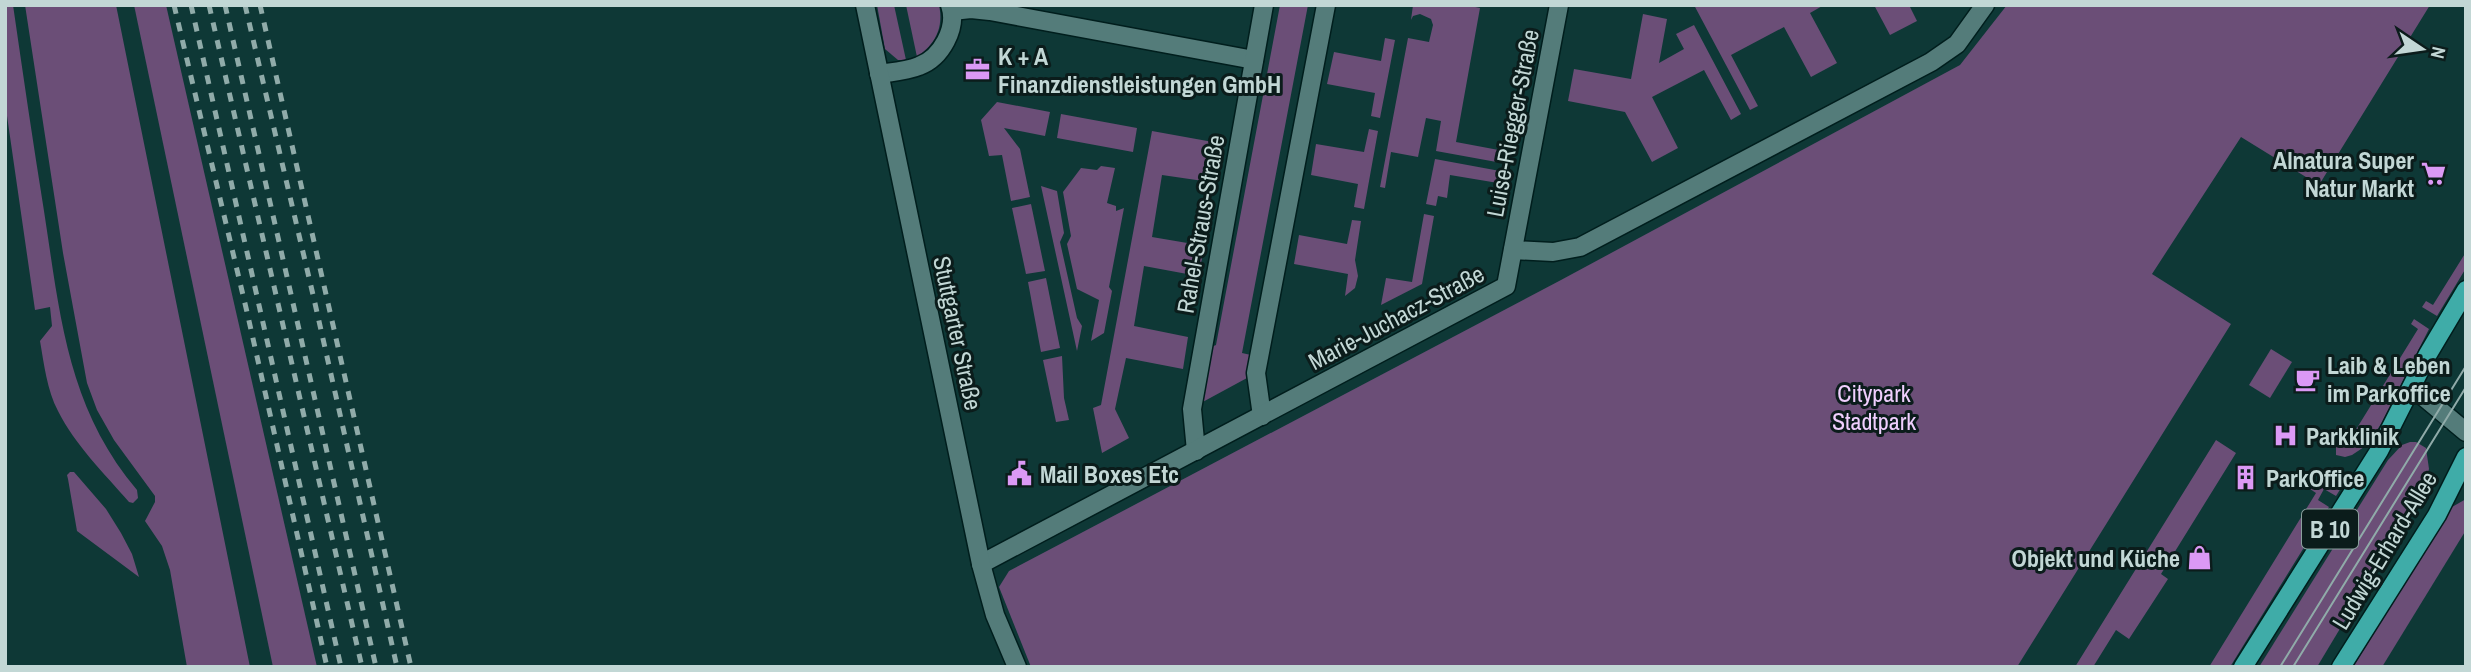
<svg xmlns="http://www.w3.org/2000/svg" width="2471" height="672" viewBox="0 0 2471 672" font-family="'Archivo Narrow',sans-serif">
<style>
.green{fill:#6b4e77}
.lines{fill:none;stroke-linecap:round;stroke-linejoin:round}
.minor-casing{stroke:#001e1d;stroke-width:21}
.secondary-casing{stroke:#001e1d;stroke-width:21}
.primary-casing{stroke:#001e1d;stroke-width:21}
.minor{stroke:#547c7a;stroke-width:18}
.secondary{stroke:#547c7a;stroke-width:18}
.primary{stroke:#3faca8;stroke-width:18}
.tram{stroke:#90aba9;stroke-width:2}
.rail{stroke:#90aba9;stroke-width:5;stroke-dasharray:9 9;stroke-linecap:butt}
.labels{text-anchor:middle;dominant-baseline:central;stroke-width:6;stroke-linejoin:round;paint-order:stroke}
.shield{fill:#0b1c1b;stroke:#8b9f9d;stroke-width:2}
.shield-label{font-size:23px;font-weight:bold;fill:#c2d7d5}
.poi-label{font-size:24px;font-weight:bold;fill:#c2d7d5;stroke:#0b1c1b;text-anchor:start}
.street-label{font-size:24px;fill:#c2d7d5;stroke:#0b1c1b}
.park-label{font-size:24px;fill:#f0cffe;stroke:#0b1c1b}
</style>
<rect width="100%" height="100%" fill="#0e3836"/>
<g class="green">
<path d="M5 5H13C23 74 33 143 44 211 60 314 67 407 137 490L138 498 133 503 129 502C104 473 75 445 58 411 47 390 44 364 40 341L52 326 50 307 35 310 5 102Z"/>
<polygon points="25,5 116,5 250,667 187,667 170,570 162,546 145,521 155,502 155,496 114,440 97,410 87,383 63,253"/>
<polygon points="134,5 166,5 317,667 273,667"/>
<polygon points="877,5 894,5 906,60 898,60 885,49"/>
<path d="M906 5H939C944 28 935 44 917 57Z"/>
<polygon points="1280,5 1308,5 1242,353 1251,355 1247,378 1199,404 1207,349 1216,345"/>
<polygon points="1413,5 1466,5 1480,8 1456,142 1504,151 1502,163 1436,151 1441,121 1426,118 1418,157 1391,152 1385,188 1380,187 1408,38 1429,42 1433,25 1431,19 1420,14 1413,16 1411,20"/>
<polygon points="1694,5 1824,5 1810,13 1837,63 1811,77 1784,27 1731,55 1758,106 1750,110"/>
<polygon points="1874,5 1909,5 1917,21 1890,35"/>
<polygon points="2007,5 2430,5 2319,185 2241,137 2152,274 2231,324 2017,667 1031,667 999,587 1009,571 1561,280 1960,65"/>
<polygon points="1643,14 1667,19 1659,63 1684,49 1676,34 1694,25 1741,114 1731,120 1704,70 1652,97 1678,148 1652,162 1625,112 1568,101 1574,69 1631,79"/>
<polygon points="1385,38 1395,40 1380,118 1371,116 1375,93 1327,84 1334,52 1381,61"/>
<polygon points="997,102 1050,112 1045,136 1004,128 1020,149 1030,197 1011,201 1002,155 989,156 981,120"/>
<polygon points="1061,114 1137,128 1133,152 1057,138"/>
<polygon points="1369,129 1378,131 1364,209 1354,207 1358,184 1311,175 1316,144 1364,152"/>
<polygon points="1152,131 1224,144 1217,183 1162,175 1152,237 1205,246 1198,276 1144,266 1134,326 1188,337 1183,369 1126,358 1115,409 1129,438 1102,453 1093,408 1101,405"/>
<polygon points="1435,159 1500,171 1498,183 1450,175 1447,198 1438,196 1436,206 1426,204"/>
<polygon points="1101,166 1115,168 1107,203 1116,206 1116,211 1124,208 1109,287 1112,291 1104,333 1091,341 1099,300 1077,289 1067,244 1071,236 1063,192 1081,168 1097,170"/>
<polygon points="1041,186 1057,191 1064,233 1060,242 1077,318 1082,326 1077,351"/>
<polygon points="1031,204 1045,271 1026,274 1012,208"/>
<polygon points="1424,214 1434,216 1422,284 1381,305 1386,278 1412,282"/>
<polygon points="1352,220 1361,221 1355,260 1358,276 1355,288 1345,296 1348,274 1294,264 1299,235 1347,244"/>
<polygon points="2466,252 2466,268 2437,316 2422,307 2426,301 2433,305"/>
<polygon points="1046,278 1060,348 1041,352 1028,282"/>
<polygon points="2414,319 2429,329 2381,424 2367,445 2352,455 2345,457 2336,455 2336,447 2345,432 2352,436 2418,329 2411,324"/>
<polygon points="2271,349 2292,362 2270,398 2249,385"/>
<polygon points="1062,356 1064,398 1069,420 1056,422 1043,360"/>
<polygon points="2216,440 2236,453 2161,574 2168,579 2129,639 2116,630 2093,667 2075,667"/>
<polygon points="2410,442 2416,442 2426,448 2429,469 2422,492 2317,667 2259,667 2388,460 2402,445"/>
<polygon points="70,472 74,472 106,509 121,533 132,554 139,577 77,531 68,479 67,475"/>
<polygon points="2326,477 2338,480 2341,488 2336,496 2324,489 2318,500 2329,507 2230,667 2209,667 2316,493 2310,489 2318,479"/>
<polygon points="2466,499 2466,530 2382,667 2353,667 2452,507"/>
</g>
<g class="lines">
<defs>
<g id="minor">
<polyline points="952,11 971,9 990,11 1254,60"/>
<path d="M879 74C892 72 907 71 919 66 941 58 958 28 950 5"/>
<polyline points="1513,250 1553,252 1580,247 1931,62 1957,44 1985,5"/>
<polyline points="2412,387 2466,432"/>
<polyline points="1262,416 1256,373 1326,5"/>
<polyline points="1196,451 1192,409 1264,5"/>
<polyline points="981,564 1506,286 1559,5"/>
</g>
<polyline id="secondary" points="865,5 981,564 995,615 1017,667"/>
<g id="primary">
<polyline points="2243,667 2379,451 2428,354 2466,290"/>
<polyline points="2341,667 2437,515 2466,457"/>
</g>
</defs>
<use href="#minor" class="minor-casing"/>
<use href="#secondary" class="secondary-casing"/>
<use href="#primary" class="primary-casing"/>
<use href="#minor" class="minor"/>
<use href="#secondary" class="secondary"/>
<use href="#primary" class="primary"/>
<g class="tram">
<polyline points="2280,667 2466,366"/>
<polyline points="2293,667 2466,387"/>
</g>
<g class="rail">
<polyline points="174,5 247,312 327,667"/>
<polyline points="191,5 341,667"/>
<polyline points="209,5 362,667"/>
<polyline points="225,5 376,667"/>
<polyline points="245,5 314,299 397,667"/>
<polyline points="260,5 411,667"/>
</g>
</g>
<defs>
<symbol id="office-bare" viewBox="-9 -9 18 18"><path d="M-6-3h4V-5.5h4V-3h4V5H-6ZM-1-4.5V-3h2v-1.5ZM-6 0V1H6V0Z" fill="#db99f5" stroke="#0b1c1b" stroke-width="2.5" paint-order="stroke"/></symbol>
<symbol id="supermarket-bare" viewBox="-9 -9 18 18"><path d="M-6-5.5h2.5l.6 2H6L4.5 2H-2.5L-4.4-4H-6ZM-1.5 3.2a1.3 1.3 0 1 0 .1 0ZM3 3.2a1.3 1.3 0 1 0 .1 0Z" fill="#db99f5" stroke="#0b1c1b" stroke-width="2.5" paint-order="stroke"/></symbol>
<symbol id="cafe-bare" viewBox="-9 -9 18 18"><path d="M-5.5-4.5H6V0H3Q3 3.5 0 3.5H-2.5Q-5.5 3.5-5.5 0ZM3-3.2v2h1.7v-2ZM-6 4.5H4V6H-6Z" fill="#db99f5" stroke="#0b1c1b" stroke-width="2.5" paint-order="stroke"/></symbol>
<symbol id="hospital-bare" viewBox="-9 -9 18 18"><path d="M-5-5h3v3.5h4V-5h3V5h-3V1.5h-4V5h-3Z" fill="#db99f5" stroke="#0b1c1b" stroke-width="2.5" paint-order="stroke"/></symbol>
<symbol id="civic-bare" viewBox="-9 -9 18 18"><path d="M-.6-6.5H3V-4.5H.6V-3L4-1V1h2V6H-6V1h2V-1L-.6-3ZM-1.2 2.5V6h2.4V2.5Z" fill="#db99f5" stroke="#0b1c1b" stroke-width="2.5" paint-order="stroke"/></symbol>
<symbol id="building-bare" viewBox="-9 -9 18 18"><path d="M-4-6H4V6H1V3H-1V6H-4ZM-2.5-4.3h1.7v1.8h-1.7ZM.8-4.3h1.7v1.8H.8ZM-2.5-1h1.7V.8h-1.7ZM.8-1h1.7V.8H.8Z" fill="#db99f5" stroke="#0b1c1b" stroke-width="2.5" paint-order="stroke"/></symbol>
<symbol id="shop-bare" viewBox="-9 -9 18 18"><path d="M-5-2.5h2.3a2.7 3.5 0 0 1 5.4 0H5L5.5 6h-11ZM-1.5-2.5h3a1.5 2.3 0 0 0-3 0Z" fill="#db99f5" stroke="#0b1c1b" stroke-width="2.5" paint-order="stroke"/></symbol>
</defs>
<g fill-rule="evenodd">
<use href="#office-bare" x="960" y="52" width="35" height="35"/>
<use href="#supermarket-bare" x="2416" y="156" width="35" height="35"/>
<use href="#cafe-bare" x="2290" y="362" width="35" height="35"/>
<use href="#hospital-bare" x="2268" y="418" width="35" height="35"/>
<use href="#civic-bare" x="1002" y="456" width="35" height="35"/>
<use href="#building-bare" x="2228" y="460" width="35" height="35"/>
<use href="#shop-bare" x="2182" y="540" width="35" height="35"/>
</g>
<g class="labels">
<rect class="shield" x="2302" y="509.5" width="56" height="39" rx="5"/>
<g class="shield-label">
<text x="2330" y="529">B 10</text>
</g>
<g class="poi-label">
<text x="998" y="56">K + A<tspan x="998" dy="28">Finanzdienstleistungen GmbH</tspan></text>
<text x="2414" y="160" text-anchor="end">Alnatura Super<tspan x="2414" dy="28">Natur Markt</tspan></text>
<text x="2327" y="365">Laib &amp; Leben<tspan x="2327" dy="28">im Parkoffice</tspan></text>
<text x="2306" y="436">Parkklinik</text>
<text x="1040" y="474">Mail Boxes Etc</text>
<text x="2266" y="478">ParkOffice</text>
<text x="2180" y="558" text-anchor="end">Objekt und Küche</text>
</g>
<g class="street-label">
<text transform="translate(1512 123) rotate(-79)">Luise-Riegger-Straße</text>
<text transform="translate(1200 224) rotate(-80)">Rahel-Straus-Straße</text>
<text transform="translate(1396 317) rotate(-28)">Marie-Juchacz-Straße</text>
<text transform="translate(958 333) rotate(78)">Stuttgarter Straße</text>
<text transform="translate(2384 550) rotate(-59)">Ludwig-Erhard-Allee</text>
</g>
<g class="park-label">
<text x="1874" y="393">Citypark<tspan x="1874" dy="28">Stadtpark</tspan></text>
</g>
</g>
<rect width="2471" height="672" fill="none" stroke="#c2d7d5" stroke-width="14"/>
<g transform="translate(2422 49) rotate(103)" stroke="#0b1c1b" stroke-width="5" paint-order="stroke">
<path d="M0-5L12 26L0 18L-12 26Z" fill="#c2d7d5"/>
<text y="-10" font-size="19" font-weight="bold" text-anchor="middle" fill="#c2d7d5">N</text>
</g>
</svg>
